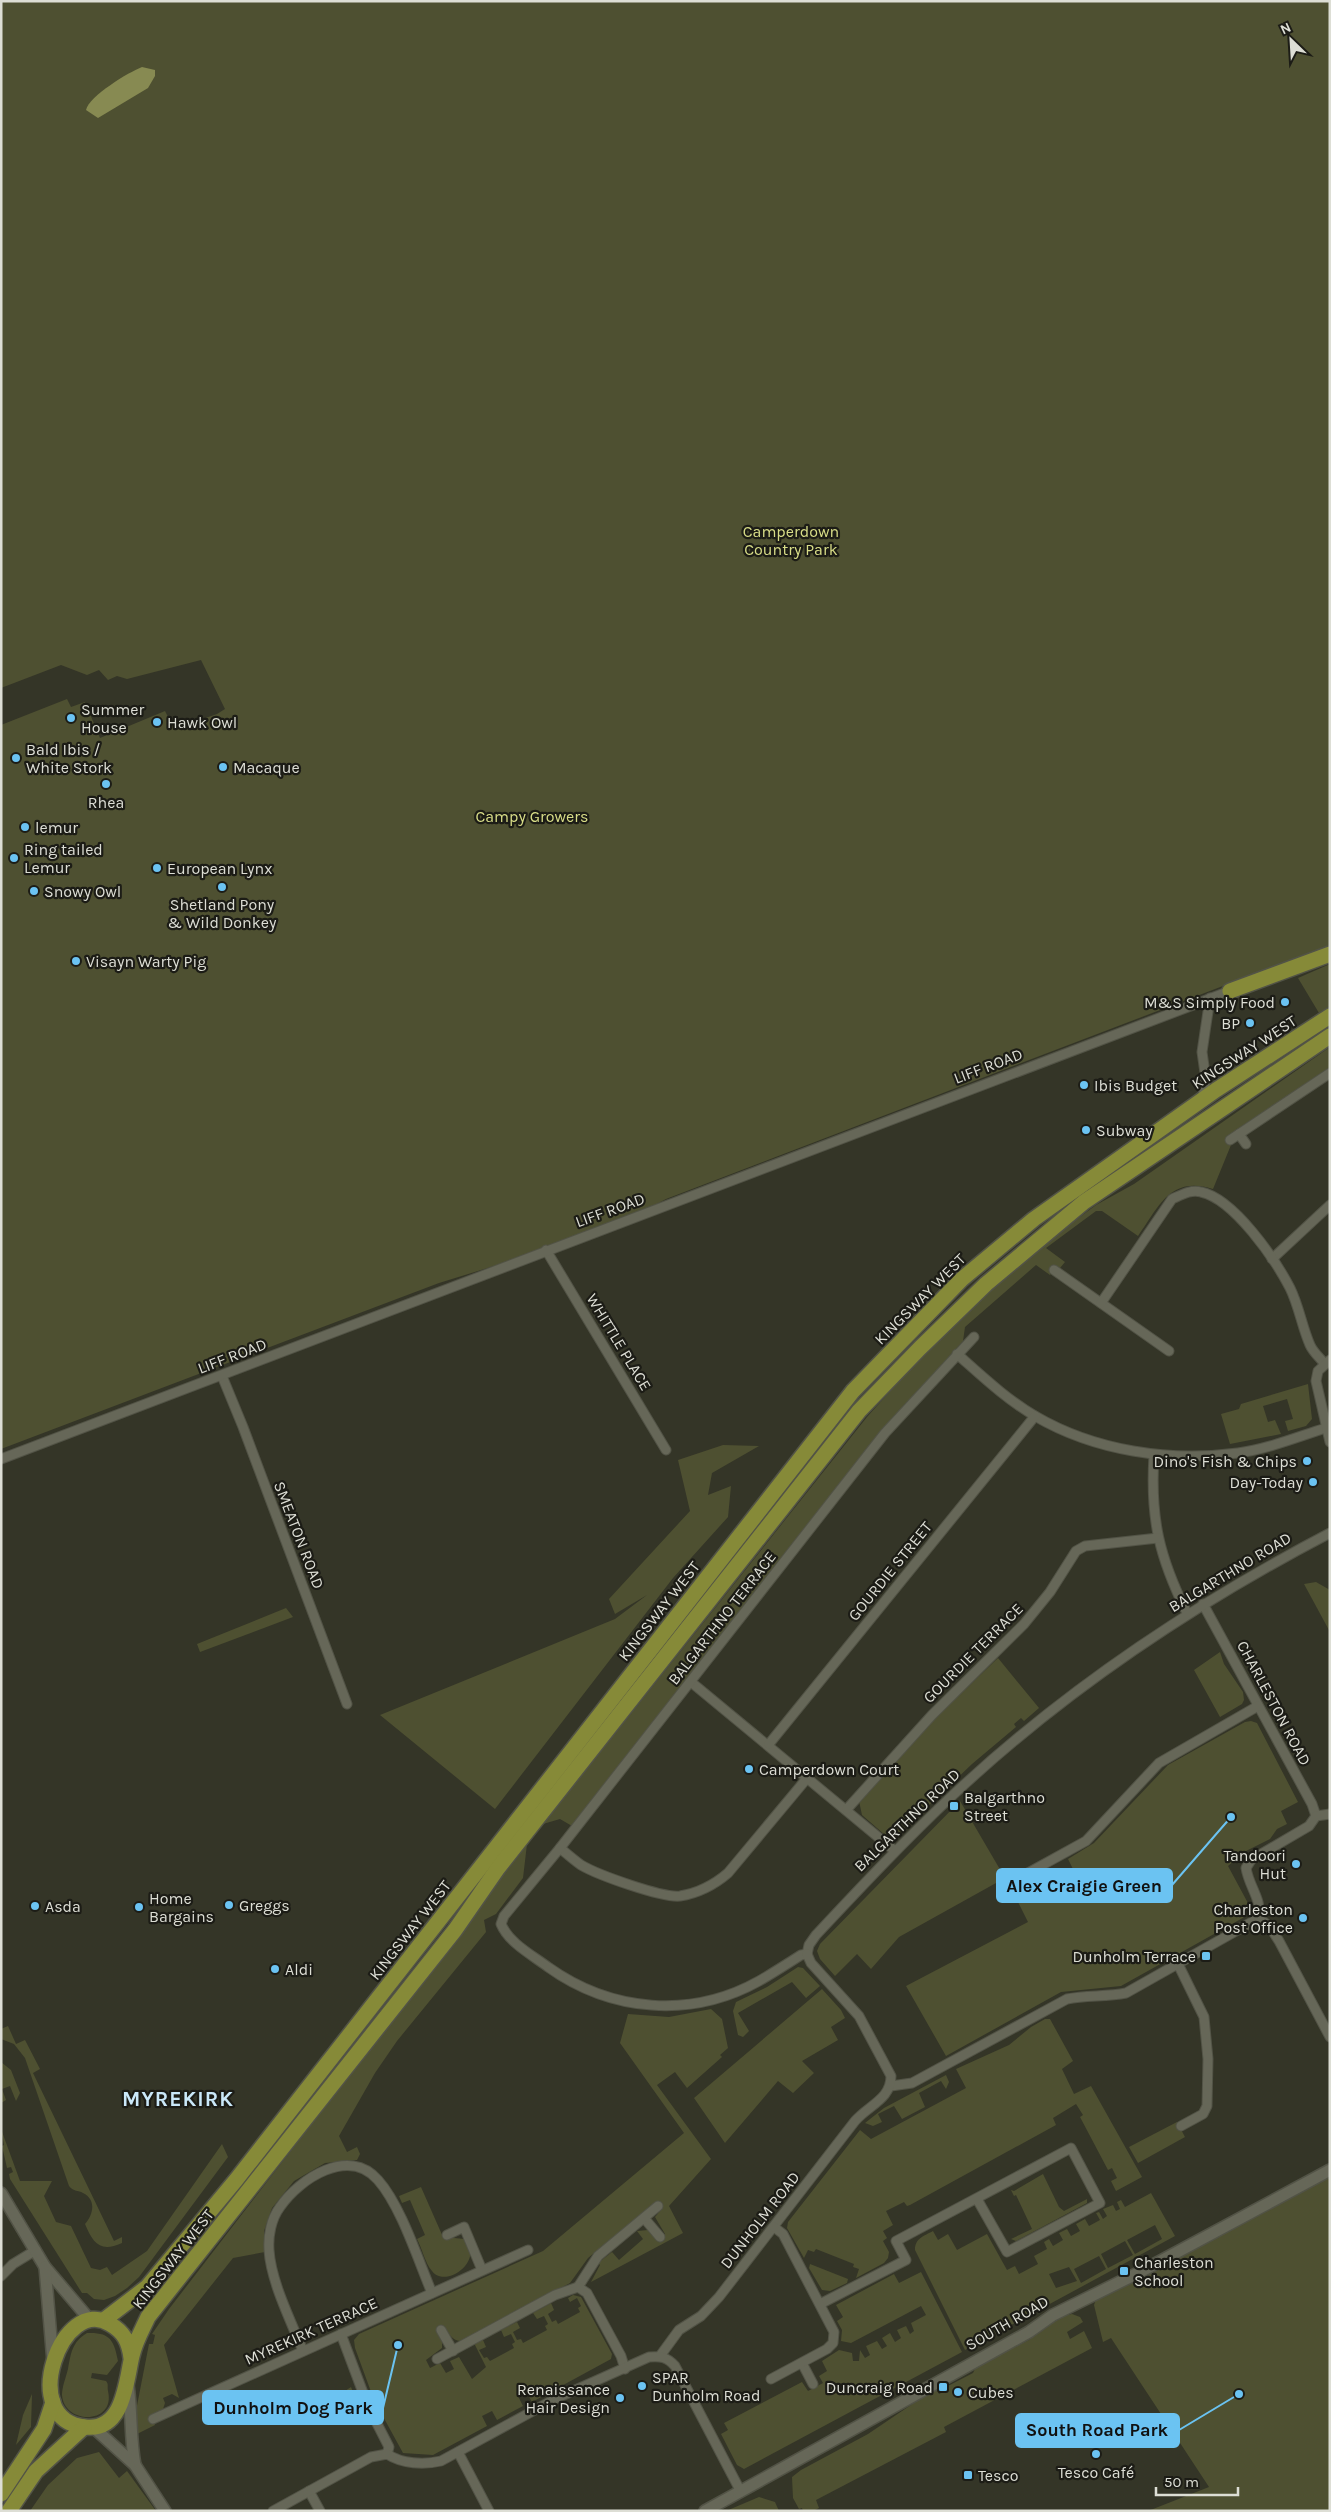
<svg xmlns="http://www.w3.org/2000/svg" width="1331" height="2512" viewBox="0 0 1331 2512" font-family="Karla,sans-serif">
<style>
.green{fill:#4e5031;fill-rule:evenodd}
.water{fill:#878a52}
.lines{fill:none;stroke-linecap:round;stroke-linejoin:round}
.minor-casing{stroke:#525346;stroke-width:11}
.tertiary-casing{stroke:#525346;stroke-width:14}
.trunk-casing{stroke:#525346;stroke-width:18}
.minor{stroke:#666758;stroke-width:9}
.tertiary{stroke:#666758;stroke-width:11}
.trunk{stroke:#868a38;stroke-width:15}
.poi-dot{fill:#6bc3f2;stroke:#1c1c16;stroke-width:2}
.labels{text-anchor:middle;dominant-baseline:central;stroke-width:4.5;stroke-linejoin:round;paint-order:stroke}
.park-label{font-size:16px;fill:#d9de88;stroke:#1c1c16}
.poi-label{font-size:16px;fill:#ddded5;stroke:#1c1c16;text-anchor:start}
.street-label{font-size:16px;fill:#ddded5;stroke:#1c1c16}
.district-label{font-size:21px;font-weight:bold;letter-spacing:1px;fill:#cae8f9;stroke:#1c1c16}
.leader{fill:none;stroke:#6bc3f2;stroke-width:2}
.callout-dot{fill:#6bc3f2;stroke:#1c1c16;stroke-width:2}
.callout{fill:#6bc3f2;stroke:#6bc3f2;stroke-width:2}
.callout-label{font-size:18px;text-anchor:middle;font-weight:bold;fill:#111}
</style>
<rect width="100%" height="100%" fill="#343527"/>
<g class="green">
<polygon points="1,1 1330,1 1330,945 666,1199 636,1215 546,1250 439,1283 1,1449 1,725 67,699 71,707 85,702 100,738 165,711 174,729 217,714 225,709 201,660 127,679 117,676 108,680 99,670 87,675 61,665 1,688"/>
<polygon points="1330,964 1330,1006 1319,1013 1298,978"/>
<path d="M1330 1047V1067L1226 1138 1231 1145 1213 1189C1170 1176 1160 1205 1138 1236L1102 1211H1096L1046 1248 1065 1262 1060 1268 1056 1267 1050 1275 1036 1265 965 1327 963 1341 883 1430 572 1826 560 1819 543 1824 867 1417 925 1352 990 1290 1041 1249 1042 1245 1096 1205 1134 1184Z"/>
<polygon points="1308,1384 1312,1419 1306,1426 1288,1431 1285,1421 1293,1419 1287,1399 1263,1406 1268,1422 1275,1420 1281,1434 1230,1444 1221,1414 1239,1409 1241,1404"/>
<polygon points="723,1445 759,1446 712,1473 708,1495 731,1486 728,1517 673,1578 495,1809 380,1715 615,1619 647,1595 615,1614 609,1599 690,1511 678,1460"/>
<polygon points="1316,1582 1330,1590 1330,1632 1304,1584"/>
<polygon points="286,1608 293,1617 200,1652 197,1644"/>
<polygon points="1220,1652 1224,1664 1243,1692 1244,1700 1242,1704 1220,1717 1194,1670"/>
<polygon points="998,1658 1039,1708 1024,1721 1021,1718 1014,1724 1016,1727 972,1764 900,1833 893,1835 887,1833 885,1835 862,1815 859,1801 934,1719"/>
<polygon points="1251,1721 1257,1723 1298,1802 1281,1811 1287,1824 1277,1829 1270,1839 1244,1852 1228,1866 1249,1905 1248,1915 1121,1986 1061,1992 946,2056 906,1986 1028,1922 1017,1900 1073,1869 1068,1859 1094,1843 1168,1765 1245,1722"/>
<polygon points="960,1801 1005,1878 899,1937 871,1969 857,1954 835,1976 820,1959 817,1951 820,1944"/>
<polygon points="527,1844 523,1878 496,1914 484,1920 486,1932 397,2041 375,2073 339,2136 347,2152 357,2147 360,2154 357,2160 325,2163 294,2181 272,2208 264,2231 265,2252 233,2258 164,2345 179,2398 172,2394 163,2398 165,2403 163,2409 152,2415 155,2425 135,2435 134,2421 149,2344 153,2344 155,2335 152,2334 169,2309"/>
<polygon points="798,1967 803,1968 820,1986 806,1998 792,1982 738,2013 749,2031 743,2037 738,2035 733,2011 736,2002 767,1987"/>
<polygon points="822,1989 841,2010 845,2018 831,2027 838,2040 802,2061 814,2073 793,2093 778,2081 725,2143 694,2098"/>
<path d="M711 2009 722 2019 728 2048 720 2055 722 2057 687 2088 675 2072 657 2085 711 2159 669 2206 683 2233 591 2282 600 2265 598 2263 612 2252 619 2260 643 2239 637 2231 648 2230 657 2240 665 2234 655 2217 661 2210 656 2202 588 2258 570 2283 462 2341C451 2341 450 2334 444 2326L436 2331 442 2342V2348L426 2360 430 2368 440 2363 446 2373 454 2369 450 2361 459 2357 472 2379 486 2367 475 2345 476 2342 483 2340 486 2347 479 2350 484 2358 487 2357 490 2361 514 2348 512 2344 515 2342 511 2334 504 2337 501 2330 517 2322 520 2328 513 2332 517 2340 521 2339 523 2343 547 2330 545 2326 548 2324 544 2316 537 2319 533 2313 551 2303 554 2310 548 2314 552 2322 556 2320 558 2324 580 2312 578 2308 581 2306 577 2298 570 2302 568 2298 573 2295 581 2297 612 2354 611 2359 532 2402 526 2392 518 2396 523 2406 497 2420 492 2411 482 2416 487 2426 433 2455 403 2453 374 2400 355 2348 354 2340 359 2334 543 2251 684 2133 620 2043 628 2014 669 2017Z"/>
<polygon points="1045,2019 1050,2019 1073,2061 1062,2069 1074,2094 1091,2086 1142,2177 1116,2191 1111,2181 1117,2178 1112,2168 1108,2170 1080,2117 1083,2115 1076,2104 1053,2118 1056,2125 910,2205 907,2206 904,2202 886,2211 893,2225 883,2231 887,2238 883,2241 889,2252 888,2258 884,2263 856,2278 859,2269 853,2267 854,2264 816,2249 814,2252 808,2250 804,2258 787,2228 788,2222 860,2130 871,2139 966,2088 956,2069 1009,2045 1031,2027"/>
<path d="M8 2026 16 2044 25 2040 40 2069 33 2073 114 2241 122 2237V2243C100 2253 93 2243 85 2224 93 2215 97 2200 83 2193 78 2190 74 2192 69 2186L25 2058 14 2044 1 2039V2029Z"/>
<polygon points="1,2062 11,2070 20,2093 16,2101 10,2086 2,2089 6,2100 1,2103"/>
<polygon points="946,2075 949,2082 946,2089 941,2081 919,2093 925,2107 902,2119 894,2106 878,2114 882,2122 873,2126 865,2123 884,2108"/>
<polygon points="1177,2122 1185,2137 1138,2163 1129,2147"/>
<polygon points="1,2129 20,2181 52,2181 44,2196 56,2222 71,2226 91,2268 100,2270 107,2267 112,2275 147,2251 222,2144 228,2157 139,2277 127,2288 115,2296 104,2300 94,2299 87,2293 82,2293 10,2179 9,2174 13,2172 11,2167 7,2168 2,2146 4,2145"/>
<polygon points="1043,2174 1059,2207 1064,2211 1087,2199 1087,2203 1016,2241 1011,2239 1032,2229 1016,2195 1014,2196 1011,2190 1014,2191"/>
<polygon points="1330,2176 1330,2511 1148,2511 1209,2487 1111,2338 1103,2342 1094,2305 1097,2297 1148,2275"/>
<path d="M421 2187 443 2237 465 2239C467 2243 469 2247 470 2250 474 2267 444 2287 432 2271 425 2263 422 2248 417 2239L425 2235 410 2200 402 2203 399 2196Z"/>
<path d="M1151 2193 1175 2236 965 2350 915 2250C915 2238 924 2236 933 2231L938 2240 948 2234 957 2250 987 2234 1007 2270 1015 2266 1019 2274 1038 2264 1034 2256 1047 2249 1044 2242 1049 2239 1053 2246 1063 2240 1059 2233 1067 2229 1071 2236 1080 2231 1076 2224 1085 2219 1089 2226 1100 2220 1096 2213 1099 2212 1103 2219 1107 2216 1103 2209 1113 2205 1116 2211 1120 2209 1117 2202 1121 2200 1125 2207ZM1155 2225 1162 2239 1135 2254 1127 2240ZM1125 2241 1133 2255 1108 2268 1101 2254ZM1099 2256 1106 2269 1081 2283 1074 2269ZM1069 2267 1077 2281 1056 2288 1049 2274Z"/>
<polygon points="810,2264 848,2279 847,2283 830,2291 822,2290 809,2268"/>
<polygon points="921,2272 962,2352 744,2469 737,2465 721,2434 728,2430 724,2423 802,2382 808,2391 823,2383 819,2376 827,2371 822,2361 839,2350 852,2353 853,2361 859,2361 860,2350 865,2358 870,2355 866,2346 877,2341 882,2349 887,2346 882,2338 890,2333 895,2342 901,2338 897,2330 906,2326 910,2334 914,2331 911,2323 926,2315 921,2306 851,2343 841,2341 842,2330 837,2321 843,2317 836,2305 894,2274 899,2283"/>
<polygon points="1072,2314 1080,2317 1083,2322 1067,2332 1070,2339 1084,2331 1092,2348 944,2427 946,2432 816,2500 819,2508 813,2511 803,2511 802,2508 799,2509 793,2498 792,2477 801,2470 868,2434 936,2388 939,2394 947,2390 946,2387 973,2373 976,2367 1029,2340 1063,2316"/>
<path d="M87 2333C110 2332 114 2340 118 2361L107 2375 92 2373 91 2378 106 2381C109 2385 107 2386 108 2391 116 2425 64 2425 62 2395 62 2387 66 2377 68 2369 71 2353 72 2342 87 2333Z"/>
<polygon points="351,2387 357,2402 345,2407 339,2395"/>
<polygon points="32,2394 31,2427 16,2445 23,2415"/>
<polygon points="99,2452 119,2478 127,2471 156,2511 30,2511 48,2485 77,2458"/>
<polygon points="759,2497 775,2502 779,2511 726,2511"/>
</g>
<path class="water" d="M142 67 155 70V76L148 88 98 118 86 110C89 96 129 72 142 67Z"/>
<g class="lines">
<defs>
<g id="minor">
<polyline points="1202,1100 1206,1080 1202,1052 1210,998"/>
<polyline points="1239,1134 1246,1144"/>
<polyline points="1230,1140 1330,1073"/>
<polyline points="546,1250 666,1450"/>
<polyline points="1272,1259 1330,1205"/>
<polyline points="1054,1270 1169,1351"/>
<path d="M1101 1303 1172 1199C1181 1195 1191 1189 1201 1192 1234 1199 1275 1259 1290 1288 1299 1306 1302 1327 1310 1345 1313 1352 1320 1358 1324 1363"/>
<path d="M957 1354C982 1376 1006 1399 1035 1416 1095 1451 1169 1462 1238 1453 1268 1449 1297 1437 1326 1428"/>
<polyline points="1330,1360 1318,1371 1316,1381 1330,1442"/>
<polyline points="222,1376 243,1427 347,1704"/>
<path d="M1154 1455C1150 1518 1159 1557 1187 1613"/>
<polyline points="1,1459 1230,991"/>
<polyline points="1203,1604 1312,1804 1316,1816"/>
<polyline points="691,1682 895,1851"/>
<polyline points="769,1744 1035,1416"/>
<polyline points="847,1809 932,1715 1024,1624 1050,1592 1076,1551 1085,1546 1158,1538"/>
<path d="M560 1848C567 1854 574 1860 581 1865 598 1875 662 1898 680 1896 699 1893 714 1885 728 1873L808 1777"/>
<polyline points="1008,1884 1086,1841 1159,1763 1258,1706"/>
<path d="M1259 1918C1262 1899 1249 1887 1246 1868L1251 1860 1309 1826 1316 1816 1330 1814"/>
<polyline points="1259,1918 1270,1927 1279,1941 1330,2037"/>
<path d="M807 1954 801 1955C787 1964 773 1973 759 1981 691 2019 611 2012 548 1967 532 1955 509 1943 501 1924L504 1916 560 1848 885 1433 974 1337"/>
<path d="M807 1954 809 1945 816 1935C861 1887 905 1840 953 1795 1065 1690 1194 1604 1330 1533"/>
<polyline points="1178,1964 1204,2017 1208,2059 1207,2106 1203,2114 1181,2126"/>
<path d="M891 2086 912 2083 1067 1999C1087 1995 1106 1997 1126 1993L1259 1918"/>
<polyline points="644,2218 660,2237"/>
<polyline points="447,2235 464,2227 482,2270"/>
<polyline points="1,2276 13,2264 36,2250"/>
<polyline points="578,2287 598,2256 658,2206"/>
<polyline points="820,2304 906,2260 896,2241 1071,2148 1100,2203 1007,2252 977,2199"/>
<polyline points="441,2330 453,2351"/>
<polyline points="341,2334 368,2406 389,2447 387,2454"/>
<path d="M303 2351C291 2321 271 2282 269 2250 268 2236 271 2219 280 2207 299 2179 349 2146 378 2180 401 2206 418 2260 432 2293"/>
<path d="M660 2356 679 2330 701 2316 719 2297 855 2121C869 2105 891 2099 891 2076L859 2016 811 1963 807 1954"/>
<polyline points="437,2359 555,2295 578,2287 587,2293 621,2356 625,2369"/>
<polyline points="802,2363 813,2384"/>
<polyline points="771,2379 827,2349 833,2343 834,2332 783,2234 774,2227"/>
<polyline points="153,2419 528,2250"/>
<polyline points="458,2452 489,2511"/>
<polyline points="309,2491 320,2511"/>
<path d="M273 2511 371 2457 387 2454C402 2464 424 2465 441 2461L555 2399 649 2357C661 2356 667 2357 675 2366L741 2492"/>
</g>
<g id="tertiary">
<polyline points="1,2193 45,2267 90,2320"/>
<polyline points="45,2267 53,2362"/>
<path d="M128 2385C132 2412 130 2438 135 2465"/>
<polyline points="93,2427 135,2465 165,2511"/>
<polyline points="705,2511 1029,2332 1053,2315 1142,2271 1330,2170"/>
</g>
<g id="trunk">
<polyline points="1230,991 1330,954"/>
<polyline points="104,2320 147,2287 236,2180 853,1391 962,1279 1034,1219 1216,1090 1330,1016"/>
<path d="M131 2358C129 2342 124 2332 110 2324 63 2293 16 2420 85 2427 124 2432 126 2381 132 2356 135 2342 142 2330 148 2317L455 1930 498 1868 859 1411 920 1348 986 1284 1084 1202 1330 1036"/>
<polyline points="1,2494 44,2429 53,2402"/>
<polyline points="9,2511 36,2471 84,2427"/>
</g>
</defs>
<use href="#minor" class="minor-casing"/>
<use href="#tertiary" class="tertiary-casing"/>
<use href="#trunk" class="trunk-casing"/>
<use href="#minor" class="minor"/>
<use href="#tertiary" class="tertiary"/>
<use href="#trunk" class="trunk"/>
</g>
<g class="poi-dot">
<circle cx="71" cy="718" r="5"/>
<circle cx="157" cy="722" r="5"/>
<circle cx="16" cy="758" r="5"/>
<circle cx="223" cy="767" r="5"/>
<circle cx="106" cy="784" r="5"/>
<circle cx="25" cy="827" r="5"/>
<circle cx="14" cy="858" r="5"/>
<circle cx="157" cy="868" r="5"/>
<circle cx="222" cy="887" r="5"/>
<circle cx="34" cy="891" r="5"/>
<circle cx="76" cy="961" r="5"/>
<circle cx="1285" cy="1002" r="5"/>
<circle cx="1250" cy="1023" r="5"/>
<circle cx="1084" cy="1085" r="5"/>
<circle cx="1086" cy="1130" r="5"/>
<circle cx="1307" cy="1461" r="5"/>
<circle cx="1313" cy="1482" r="5"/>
<circle cx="749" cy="1769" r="5"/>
<rect x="949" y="1801" width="10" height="10" rx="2.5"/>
<circle cx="1296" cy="1864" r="5"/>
<circle cx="229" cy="1905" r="5"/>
<circle cx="35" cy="1906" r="5"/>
<circle cx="139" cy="1907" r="5"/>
<circle cx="1303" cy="1918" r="5"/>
<rect x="1201" y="1951" width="10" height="10" rx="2.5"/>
<circle cx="275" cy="1969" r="5"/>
<rect x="1119" y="2266" width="10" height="10" rx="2.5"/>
<circle cx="642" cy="2386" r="5"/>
<rect x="938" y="2382" width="10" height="10" rx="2.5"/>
<circle cx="958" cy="2392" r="5"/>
<circle cx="620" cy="2398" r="5"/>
<circle cx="1096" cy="2454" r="5"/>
<rect x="963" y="2470" width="10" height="10" rx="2.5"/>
</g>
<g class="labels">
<g class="park-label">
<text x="791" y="531">Camperdown<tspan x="791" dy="18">Country Park</tspan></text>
<text x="532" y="816">Campy Growers</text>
</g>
<g class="poi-label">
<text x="81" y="709">Summer<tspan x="81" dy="18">House</tspan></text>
<text x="167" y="722">Hawk Owl</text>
<text x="26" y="749">Bald Ibis /<tspan x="26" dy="18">White Stork</tspan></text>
<text x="233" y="767">Macaque</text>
<text x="106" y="802" text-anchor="middle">Rhea</text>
<text x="35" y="827">lemur</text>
<text x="24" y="849">Ring tailed<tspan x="24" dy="18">Lemur</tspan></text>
<text x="167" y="868">European Lynx</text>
<text x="44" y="891">Snowy Owl</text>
<text x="222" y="904" text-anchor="middle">Shetland Pony<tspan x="222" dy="18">&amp; Wild Donkey</tspan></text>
<text x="86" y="961">Visayn Warty Pig</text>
<text x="1275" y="1002" text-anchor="end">M&amp;S Simply Food</text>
<text x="1240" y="1023" text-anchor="end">BP</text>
<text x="1094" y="1085">Ibis Budget</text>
<text x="1096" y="1130">Subway</text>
<text x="1297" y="1461" text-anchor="end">Dino's Fish &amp; Chips</text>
<text x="1303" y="1482" text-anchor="end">Day-Today</text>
<text x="759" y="1769">Camperdown Court</text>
<text x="964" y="1797">Balgarthno<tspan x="964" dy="18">Street</tspan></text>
<text x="1286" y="1855" text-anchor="end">Tandoori<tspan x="1286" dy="18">Hut</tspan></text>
<text x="149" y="1898">Home<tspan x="149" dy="18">Bargains</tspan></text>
<text x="239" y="1905">Greggs</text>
<text x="45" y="1906">Asda</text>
<text x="1293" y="1909" text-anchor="end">Charleston<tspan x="1293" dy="18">Post Office</tspan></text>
<text x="1196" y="1956" text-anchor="end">Dunholm Terrace</text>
<text x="285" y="1969">Aldi</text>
<text x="1134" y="2262">Charleston<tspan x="1134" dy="18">School</tspan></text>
<text x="652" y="2377">SPAR<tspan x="652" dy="18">Dunholm Road</tspan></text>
<text x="933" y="2387" text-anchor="end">Duncraig Road</text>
<text x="610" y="2389" text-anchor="end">Renaissance<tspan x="610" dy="18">Hair Design</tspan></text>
<text x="968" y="2392">Cubes</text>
<text x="1096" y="2472" text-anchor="middle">Tesco Café</text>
<text x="978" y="2475">Tesco</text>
</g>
<g class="street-label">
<text transform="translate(1244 1052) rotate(-33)">KINGSWAY WEST</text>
<text transform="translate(988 1066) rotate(-21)">LIFF ROAD</text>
<text transform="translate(610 1210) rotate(-20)">LIFF ROAD</text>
<text transform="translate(920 1299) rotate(-45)">KINGSWAY WEST</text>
<text transform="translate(619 1342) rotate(59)">WHITTLE PLACE</text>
<text transform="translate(232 1356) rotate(-21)">LIFF ROAD</text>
<text transform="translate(299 1535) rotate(69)">SMEATON ROAD</text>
<text transform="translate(890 1571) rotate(-51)">GOURDIE STREET</text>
<text transform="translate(1230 1572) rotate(-31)">BALGARTHNO ROAD</text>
<text transform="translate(659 1611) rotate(-52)">KINGSWAY WEST</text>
<text transform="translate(722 1618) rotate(-52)">BALGARTHNO TERRACE</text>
<text transform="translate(973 1653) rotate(-45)">GOURDIE TERRACE</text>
<text transform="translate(1274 1703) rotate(62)">CHARLESTON ROAD</text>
<text transform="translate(907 1820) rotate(-44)">BALGARTHNO ROAD</text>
<text transform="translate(410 1930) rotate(-52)">KINGSWAY WEST</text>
<text transform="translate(760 2220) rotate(-52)">DUNHOLM ROAD</text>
<text transform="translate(173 2259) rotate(-52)">KINGSWAY WEST</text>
<text transform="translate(1007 2323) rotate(-30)">SOUTH ROAD</text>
<text transform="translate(311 2331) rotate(-24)">MYREKIRK TERRACE</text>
</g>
<g class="district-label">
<text x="178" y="2099">MYREKIRK</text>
</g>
</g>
<path class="leader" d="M1231 1817L1172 1885M398 2345L383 2408M1239 2394L1179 2430"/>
<g class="callout-dot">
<circle cx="1231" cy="1817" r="5"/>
<circle cx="398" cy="2345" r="5"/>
<circle cx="1239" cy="2394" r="5"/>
</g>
<g class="callout">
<rect x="997" y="1869" width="175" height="33" rx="5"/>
<rect x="203" y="2391" width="180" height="33" rx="5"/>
<rect x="1016" y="2414" width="163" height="33" rx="5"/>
</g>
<g class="callout-label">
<text x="1084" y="1892">Alex Craigie Green</text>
<text x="293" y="2414">Dunholm Dog Park</text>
<text x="1097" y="2436">South Road Park</text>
</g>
<rect width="1331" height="2512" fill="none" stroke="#ddded5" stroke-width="5"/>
<g transform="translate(1291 40) rotate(335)" stroke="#1c1c16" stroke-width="4" paint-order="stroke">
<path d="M0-4L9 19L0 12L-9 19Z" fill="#ddded5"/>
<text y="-8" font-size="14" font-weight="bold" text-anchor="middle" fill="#ddded5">N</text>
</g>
<path d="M1156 2487v8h82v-8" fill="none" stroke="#ddded5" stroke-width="2.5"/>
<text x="1164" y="2487" font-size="15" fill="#ddded5" stroke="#1c1c16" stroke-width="4" paint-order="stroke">50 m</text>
</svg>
